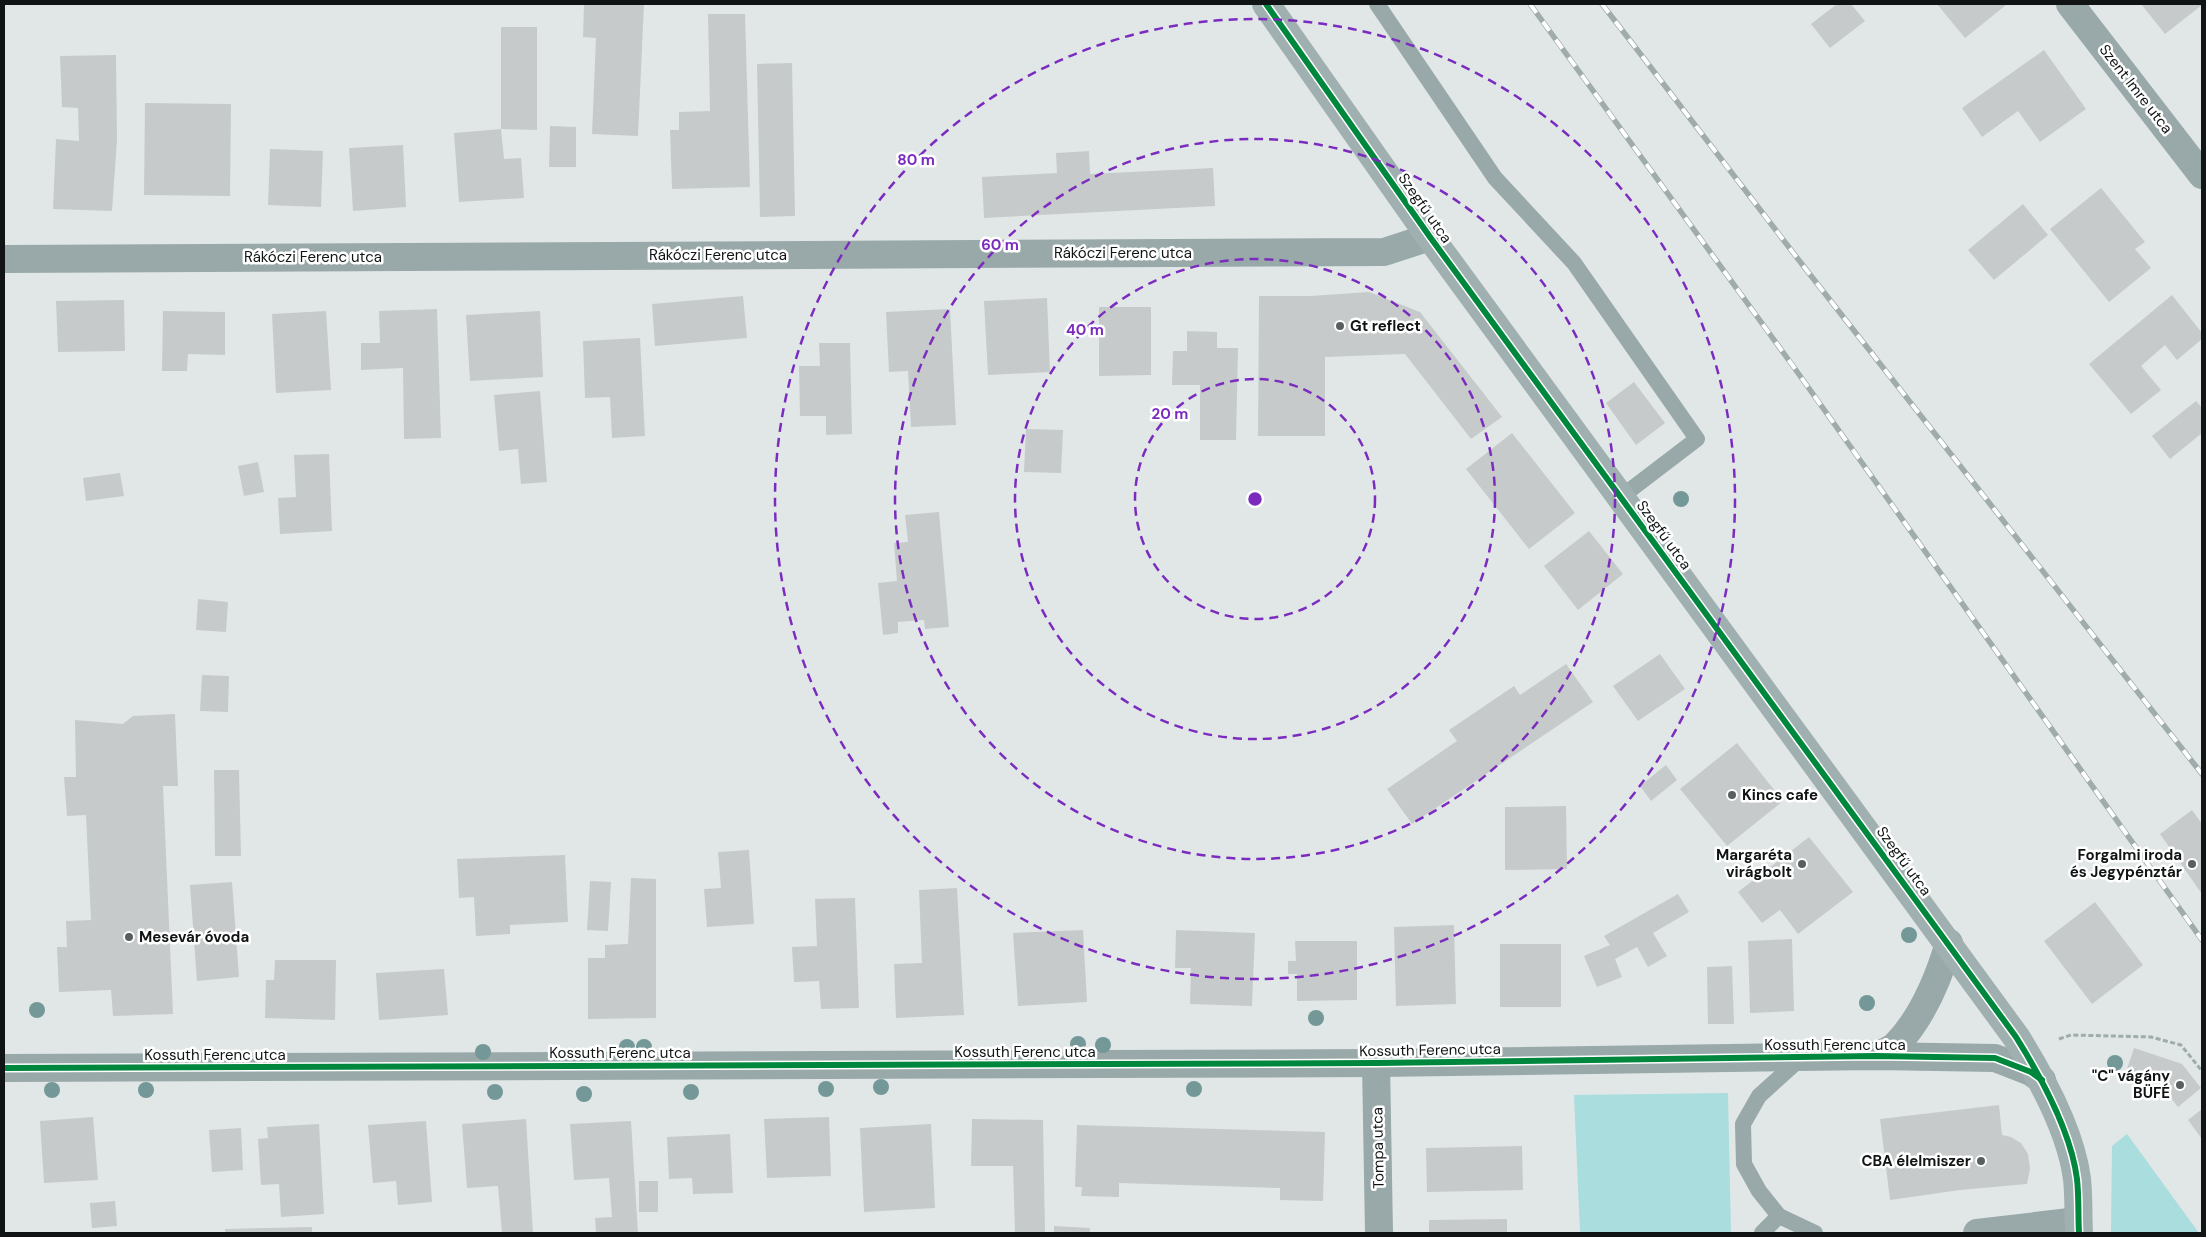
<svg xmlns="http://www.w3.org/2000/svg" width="2206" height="1237" viewBox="0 0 2206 1237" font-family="'DM Sans',sans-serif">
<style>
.green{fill:#add}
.building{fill:#c6caca}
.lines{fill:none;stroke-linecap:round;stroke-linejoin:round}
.path{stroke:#a0abab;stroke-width:3;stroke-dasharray:5 2.5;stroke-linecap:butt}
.lane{stroke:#99a8a8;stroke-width:16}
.street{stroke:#99a8a8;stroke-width:28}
.secondary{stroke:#a0b0b0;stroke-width:28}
.rail-casing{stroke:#a0abab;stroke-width:5.5}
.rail{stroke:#fff;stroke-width:4;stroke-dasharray:11;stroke-linecap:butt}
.cycleway-casing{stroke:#fff;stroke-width:9}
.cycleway{stroke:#00873e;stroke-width:6}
.tree{fill:#749797}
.ring{fill:none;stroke:#7b2cbf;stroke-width:2.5;stroke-dasharray:9 6}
.poi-dot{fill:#595e5e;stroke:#fff;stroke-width:2}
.labels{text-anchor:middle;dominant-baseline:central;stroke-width:5;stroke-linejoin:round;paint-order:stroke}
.street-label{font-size:15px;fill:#101414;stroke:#fff}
.poi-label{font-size:15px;font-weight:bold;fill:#101414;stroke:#fff;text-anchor:end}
.centre{fill:#7b2cbf;stroke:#fff;stroke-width:2.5}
.ring-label{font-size:15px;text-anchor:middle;font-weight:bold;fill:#7b2cbf;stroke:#fff;stroke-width:5;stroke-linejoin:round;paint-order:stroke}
</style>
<rect width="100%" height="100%" fill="#e1e7e7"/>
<g class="green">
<polygon points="1728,1093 1731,1233 1580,1233 1574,1095"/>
<polygon points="2127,1134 2199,1233 2111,1233 2112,1146"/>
</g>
<g class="building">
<polygon points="584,4 644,4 638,136 592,134 596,38 583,37"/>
<polygon points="1837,4 1851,4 1865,21 1830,48 1811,24"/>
<polygon points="1937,4 2005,4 2006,5 1965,38"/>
<polygon points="2141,4 2202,4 2202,5 2165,34"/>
<polygon points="708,14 745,14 750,187 672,189 670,130 679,130 679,112 710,111"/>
<polygon points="501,27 537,27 537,130 501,129"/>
<polygon points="2044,50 2086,109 2040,142 2018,111 1982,137 1962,108"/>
<polygon points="116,55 117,140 112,211 53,209 56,139 79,141 78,108 62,107 60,56"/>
<polygon points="792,63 795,216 760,217 757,64"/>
<polygon points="145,103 231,104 230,196 144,195"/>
<polygon points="550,126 576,127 576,167 549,167"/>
<polygon points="501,129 504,159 521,158 524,198 459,202 454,133"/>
<polygon points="403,145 406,207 353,211 349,148"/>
<polygon points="270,149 323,151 321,207 268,205"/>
<polygon points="1089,151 1090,174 1213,168 1215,206 984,218 982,177 1057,173 1056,153"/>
<polygon points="2101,188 2145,242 2135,249 2151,268 2109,302 2050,229"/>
<polygon points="2023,204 2048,235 1994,280 1968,250"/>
<polygon points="1369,292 1420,312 1502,417 1471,439 1405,354 1325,357 1325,436 1258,436 1259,296 1310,296"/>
<polygon points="2172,295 2202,333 2202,339 2177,360 2165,345 2141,366 2161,390 2131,414 2089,364"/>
<polygon points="743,296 747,338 655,346 652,304"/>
<polygon points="1047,298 1050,372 988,375 984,301"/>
<polygon points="124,300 125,351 58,352 56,301"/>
<polygon points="1099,307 1151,307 1151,375 1099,376"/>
<polygon points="437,309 441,438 404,439 403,368 361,370 361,343 380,343 379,311"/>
<polygon points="950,309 956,425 911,427 908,371 889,372 886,312"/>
<polygon points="163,311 225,312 225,355 188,354 187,371 162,371"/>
<polygon points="326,311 331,390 276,393 272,314"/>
<polygon points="540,311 543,377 470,381 466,315"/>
<polygon points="1187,331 1217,332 1217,348 1238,348 1236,440 1200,440 1200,385 1172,385 1173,351 1187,351"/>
<polygon points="640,338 645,436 612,438 610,397 585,398 583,341"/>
<polygon points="819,343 850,343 852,434 826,435 826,416 800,416 799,366 820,366"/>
<polygon points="1634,382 1665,423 1636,445 1606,403"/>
<polygon points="540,391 547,482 521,484 518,449 499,451 494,395"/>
<polygon points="2196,401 2202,408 2202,433 2170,459 2152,436"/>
<polygon points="1026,429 1063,430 1061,473 1024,472"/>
<polygon points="1512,433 1575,513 1529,549 1466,469"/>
<polygon points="329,454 332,531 280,534 278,498 296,497 294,455"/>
<polygon points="258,462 264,492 244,496 238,466"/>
<polygon points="120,473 124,496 86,501 83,478"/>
<polygon points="939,512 949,627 925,629 924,620 898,622 898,633 883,635 878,583 897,581 894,543 908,542 905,515"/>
<polygon points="1589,531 1623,574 1578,610 1544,566"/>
<polygon points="198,599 228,602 226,632 196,630"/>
<polygon points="1660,654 1685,689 1638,721 1613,686"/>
<polygon points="1566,664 1593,702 1412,824 1387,789 1457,741 1449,730 1514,686 1520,695"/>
<polygon points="202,675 229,676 228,712 200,711"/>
<polygon points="175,714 178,786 163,786 173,1014 113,1016 111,990 59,992 57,947 67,947 66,921 91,920 86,815 67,816 64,777 76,777 75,720 123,724 133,716"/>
<polygon points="1737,743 1783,801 1727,846 1680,789"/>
<polygon points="1666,765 1677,780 1651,801 1640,786"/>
<polygon points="214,770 239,770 241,856 215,856"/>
<polygon points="1566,806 1567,869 1505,870 1505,807"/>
<polygon points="2192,810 2202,824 2202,894 2160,834"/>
<polygon points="1809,837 1853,892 1798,934 1780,910 1762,923 1738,892"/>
<polygon points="749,850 754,924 707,927 704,889 721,888 718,852"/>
<polygon points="565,855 568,922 510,925 510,934 476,936 474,897 459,898 457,859"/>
<polygon points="631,878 656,879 656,1018 588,1019 588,958 605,958 605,945 628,944"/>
<polygon points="590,881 611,882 608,931 587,930"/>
<polygon points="232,882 239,977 197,981 190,885"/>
<polygon points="957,888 964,1015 896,1018 894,964 922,963 919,890"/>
<polygon points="1678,894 1689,912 1653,933 1667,956 1648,967 1637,947 1615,959 1622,977 1597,987 1584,956 1610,945 1604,936"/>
<polygon points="855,898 859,1008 821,1009 819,981 794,982 792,947 817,946 815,899"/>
<polygon points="2095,902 2143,965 2092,1004 2044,941"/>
<polygon points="1454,925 1456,1004 1396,1006 1394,927"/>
<polygon points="1083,930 1087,1002 1018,1006 1013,933"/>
<polygon points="1176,930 1255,933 1252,1006 1190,1004 1191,968 1175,968"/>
<polygon points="1792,939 1794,1011 1750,1013 1748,941"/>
<polygon points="1295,941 1357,941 1357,1000 1297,1001 1297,974 1288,974 1288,961 1296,961"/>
<rect x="1500" y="944" width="61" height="63"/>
<polygon points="275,960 336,960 335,1020 265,1018 266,980 274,980"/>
<polygon points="1732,966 1734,1024 1708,1024 1707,967"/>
<polygon points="444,969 448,1015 379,1020 376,973"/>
<polygon points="2134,1048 2182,1064 2201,1088 2178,1107 2159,1083 2126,1072"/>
<polygon points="1999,1105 2002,1135 2011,1137 2021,1143 2028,1154 2030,1168 2027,1184 1960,1190 1890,1200 1880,1119"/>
<polygon points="2202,1109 2202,1139 2188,1120"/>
<polygon points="93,1117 98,1180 44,1183 40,1121"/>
<polygon points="829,1117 831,1176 767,1178 764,1119"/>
<polygon points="526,1119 533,1233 502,1233 498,1186 467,1188 462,1124"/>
<polygon points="972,1119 1043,1120 1045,1233 1015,1233 1013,1166 971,1166"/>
<polygon points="426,1121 432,1202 398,1205 396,1181 373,1183 368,1125"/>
<polygon points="631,1121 638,1233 596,1233 595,1218 612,1217 609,1178 574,1180 570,1124"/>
<polygon points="319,1124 324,1214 281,1217 279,1184 261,1185 258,1139 268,1138 267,1127"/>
<polygon points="931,1124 935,1208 864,1212 860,1128"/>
<polygon points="1077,1125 1325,1132 1323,1201 1280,1200 1280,1188 1119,1183 1119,1197 1081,1196 1082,1187 1075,1187"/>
<polygon points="241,1128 243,1170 212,1172 209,1130"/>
<polygon points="730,1134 733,1193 693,1194 692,1178 669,1179 667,1137"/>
<polygon points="1522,1146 1523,1190 1427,1192 1426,1148"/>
<rect x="639" y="1181" width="19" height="31"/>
<polygon points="115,1201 117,1226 92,1228 90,1203"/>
<polygon points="1507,1219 1507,1233 1429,1233 1429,1220"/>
<polygon points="1054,1226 1090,1228 1090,1233 1054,1233"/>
<polygon points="312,1227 312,1233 225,1233 225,1229"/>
</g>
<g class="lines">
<polyline class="path" points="2059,1039 2071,1035 2151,1037 2181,1045 2202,1071"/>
<g class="lane">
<polyline points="1377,4 1495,178 1574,263 1697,439 1621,497"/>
<polyline points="1802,1057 1759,1096 1743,1124 1744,1164 1759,1191 1779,1216 1815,1233"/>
<polyline points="1762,1233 1779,1216"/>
</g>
<g class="street">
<polyline points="2070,4 2202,175"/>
<polyline points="4,259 1384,252 1430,237"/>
<path d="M1876 1056C1882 1053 1891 1050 1896 1045 1922 1018 1939 977 1949 943"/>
<polyline points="1376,1063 1379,1233"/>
<polyline points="4,1068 1376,1063 1876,1056 1995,1058 2031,1072 2042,1080"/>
<polyline points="1977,1233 2078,1221"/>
</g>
<path class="secondary" d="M1266 4 1430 237 2016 1037C2041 1077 2071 1131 2077 1179 2079 1197 2078 1215 2079 1233"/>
<defs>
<g id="rail">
<polyline points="1530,4 1793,366 2202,940"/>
<polyline points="1602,4 1808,272 2202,774"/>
</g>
</defs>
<use href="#rail" class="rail-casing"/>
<use href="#rail" class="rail"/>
<defs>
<g id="cycleway">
<path d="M1266 4 1430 237 2016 1037C2041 1077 2071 1131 2077 1179 2079 1197 2078 1215 2079 1233"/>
<polyline points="4,1068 1376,1063 1876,1056 1995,1058 2031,1072 2042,1080"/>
</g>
</defs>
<use href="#cycleway" class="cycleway-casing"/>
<use href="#cycleway" class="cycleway"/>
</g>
<g class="tree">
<circle cx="1681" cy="499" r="8"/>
<circle cx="1909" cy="935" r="8"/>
<circle cx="1867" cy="1003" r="8"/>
<circle cx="37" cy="1010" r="8"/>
<circle cx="1316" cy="1018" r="8"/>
<circle cx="1078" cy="1044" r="8"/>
<circle cx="1103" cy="1045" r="8"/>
<circle cx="627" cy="1047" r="8"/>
<circle cx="644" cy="1047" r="8"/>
<circle cx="483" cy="1052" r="8"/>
<circle cx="2115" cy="1063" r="8"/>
<circle cx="881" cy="1087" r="8"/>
<circle cx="826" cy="1089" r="8"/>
<circle cx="1194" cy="1089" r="8"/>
<circle cx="52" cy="1090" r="8"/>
<circle cx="146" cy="1090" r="8"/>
<circle cx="495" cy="1092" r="8"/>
<circle cx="691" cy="1092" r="8"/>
<circle cx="584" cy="1094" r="8"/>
</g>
<g class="ring">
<circle cx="1255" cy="499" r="120"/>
<circle cx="1255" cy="499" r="240"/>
<circle cx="1255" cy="499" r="360"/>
<circle cx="1255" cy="499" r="480"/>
</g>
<g class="poi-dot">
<circle cx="1340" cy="326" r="5"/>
<circle cx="1732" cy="795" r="5"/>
<circle cx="1802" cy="864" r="5"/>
<circle cx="2192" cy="864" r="5"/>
<circle cx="129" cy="937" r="5"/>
<circle cx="2180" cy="1085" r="5"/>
<circle cx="1981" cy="1161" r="5"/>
</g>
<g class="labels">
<g class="street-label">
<text transform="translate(2136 89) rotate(52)">Szent Imre utca</text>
<text transform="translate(1425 208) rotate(55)">Szegfű utca</text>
<text x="1123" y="253">Rákóczi Ferenc utca</text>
<text x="718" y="255">Rákóczi Ferenc utca</text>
<text x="313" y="257">Rákóczi Ferenc utca</text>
<text transform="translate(1664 535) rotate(54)">Szegfű utca</text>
<text transform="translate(1904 861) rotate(54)">Szegfű utca</text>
<text x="1835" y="1045">Kossuth Ferenc utca</text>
<text transform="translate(1430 1050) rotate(-1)">Kossuth Ferenc utca</text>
<text x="1025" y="1052">Kossuth Ferenc utca</text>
<text x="620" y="1053">Kossuth Ferenc utca</text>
<text x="215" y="1055">Kossuth Ferenc utca</text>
<text transform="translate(1378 1148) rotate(-91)">Tompa utca</text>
</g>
<g class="poi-label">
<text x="1350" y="326" text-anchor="start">Gt reflect</text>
<text x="1742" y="795" text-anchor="start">Kincs cafe</text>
<text x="1792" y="855">Margaréta<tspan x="1792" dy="17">virágbolt</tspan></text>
<text x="2182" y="855">Forgalmi iroda<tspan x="2182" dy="17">és Jegypénztár</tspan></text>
<text x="139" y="937" text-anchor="start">Mesevár óvoda</text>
<text x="2170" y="1076">"C" vágány<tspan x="2170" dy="17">BÜFÉ</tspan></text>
<text x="1971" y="1161">CBA élelmiszer</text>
</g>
</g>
<circle cx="1255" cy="499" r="8" class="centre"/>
<g class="ring-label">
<text x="916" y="165">80 m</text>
<text x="1000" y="250">60 m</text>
<text x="1085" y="335">40 m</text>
<text x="1170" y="419">20 m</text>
</g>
<rect width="2206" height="1237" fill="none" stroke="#101414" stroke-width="10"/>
</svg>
